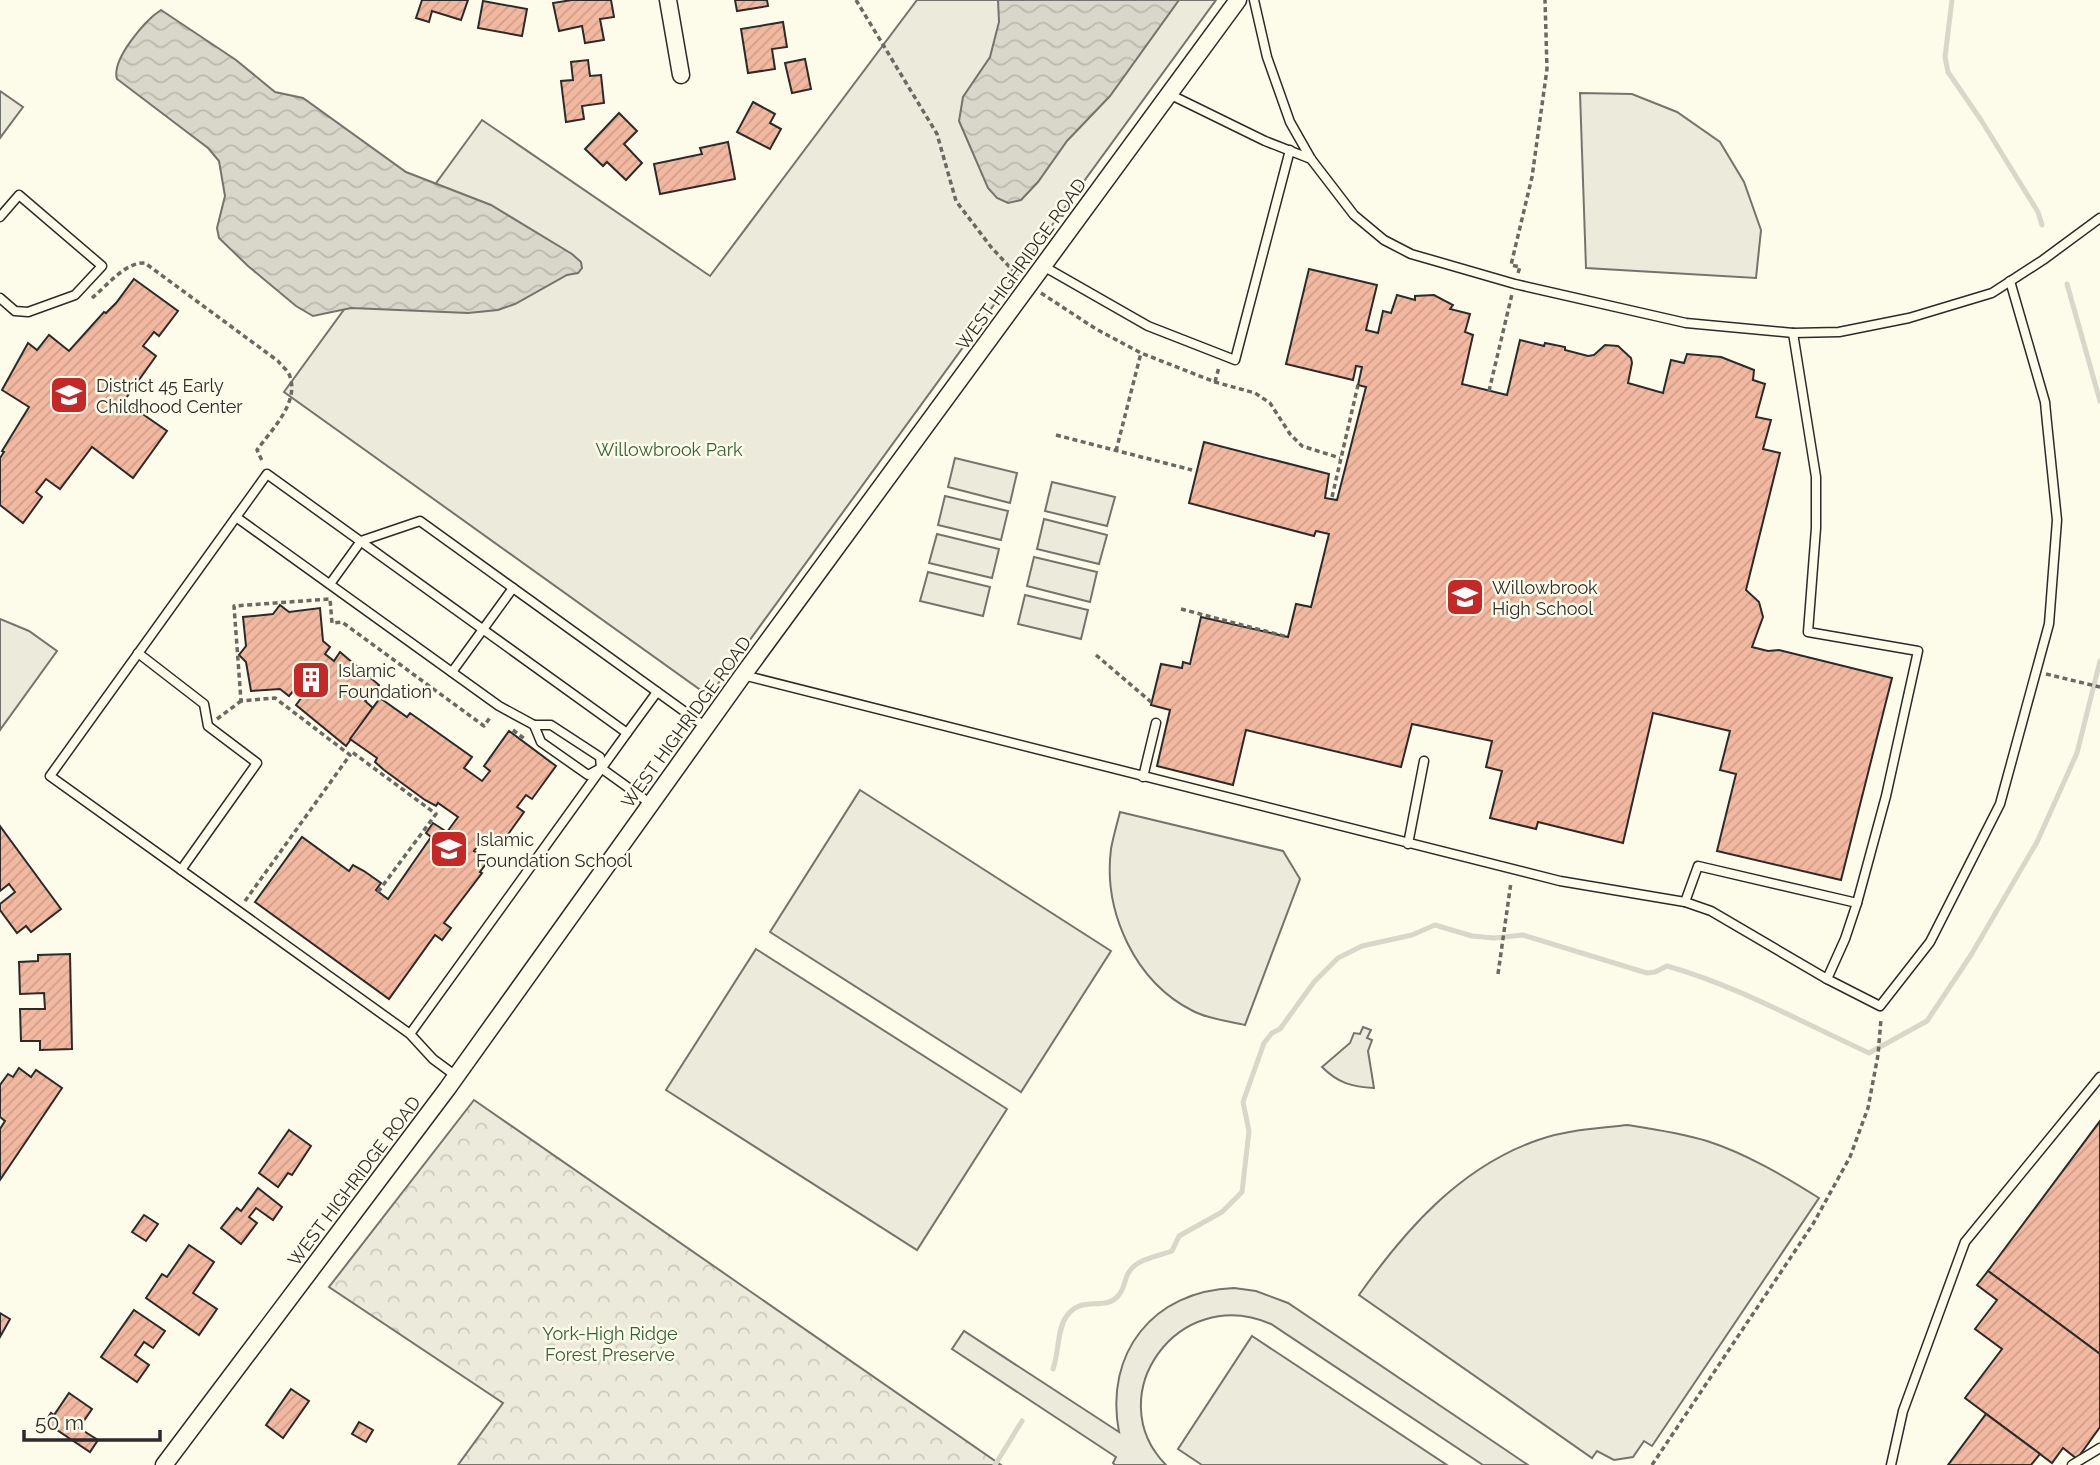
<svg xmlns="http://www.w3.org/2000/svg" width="2100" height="1465" viewBox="0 0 2100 1465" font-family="Raleway,sans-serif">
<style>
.forest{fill:url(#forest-crowns);stroke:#74746e;stroke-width:2}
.park{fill:#ecebdb;stroke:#74746e;stroke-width:2}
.water{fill:url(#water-waves);stroke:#74746e;stroke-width:2}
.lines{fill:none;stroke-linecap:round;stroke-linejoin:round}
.stream{stroke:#d8d7c9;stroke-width:5}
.building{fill:url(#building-hatch);stroke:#2b2b2b;stroke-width:2}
.lane-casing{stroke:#2b2b2b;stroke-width:11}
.street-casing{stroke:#2b2b2b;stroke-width:19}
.path{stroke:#6a6964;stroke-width:3.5;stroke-dasharray:5 3.5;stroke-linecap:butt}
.lane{stroke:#fdfbea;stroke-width:8}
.street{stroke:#fdfbea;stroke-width:16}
.labels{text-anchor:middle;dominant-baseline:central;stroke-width:5;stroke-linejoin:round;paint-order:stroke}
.street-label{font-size:18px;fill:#2b2b2b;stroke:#fdfbea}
.poi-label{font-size:18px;fill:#2b2b2b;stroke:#fdfbea;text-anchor:start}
.park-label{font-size:18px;fill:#34623c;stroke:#fdfbea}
</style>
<defs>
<pattern id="forest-crowns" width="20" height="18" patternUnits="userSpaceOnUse" patternTransform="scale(1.75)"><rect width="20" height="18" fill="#ecebdb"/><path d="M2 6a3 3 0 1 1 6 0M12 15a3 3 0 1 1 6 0" fill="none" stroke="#cbcabc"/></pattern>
<pattern id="water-waves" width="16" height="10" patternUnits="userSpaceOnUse" patternTransform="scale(1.75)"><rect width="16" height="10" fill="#d8d7c9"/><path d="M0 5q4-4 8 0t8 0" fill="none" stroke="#bab9ad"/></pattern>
<pattern id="building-hatch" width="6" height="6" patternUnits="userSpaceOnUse" patternTransform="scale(1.75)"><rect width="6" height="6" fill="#f2b8a0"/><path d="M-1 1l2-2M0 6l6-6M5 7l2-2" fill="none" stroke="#d09e8a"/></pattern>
</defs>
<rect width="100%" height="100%" fill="#fdfbea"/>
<polygon class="forest" points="474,1100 1001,1465 458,1465 503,1403 329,1287"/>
<g class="park">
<polygon points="917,0 1216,0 709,696 284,392 482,120 710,276"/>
<polygon points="0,91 23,107 0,138"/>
<polygon points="1580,93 1632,94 1677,112 1720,142 1744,182 1761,230 1756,278 1586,268"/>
<polygon points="955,458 1017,473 1010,503 948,487"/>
<polygon points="1052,482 1115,497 1107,526 1045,511"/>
<polygon points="945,496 1008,511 1001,540 938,525"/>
<polygon points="1044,519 1107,535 1099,564 1037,549"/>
<polygon points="937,534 999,549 992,578 929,563"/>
<polygon points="1034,557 1097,572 1090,602 1027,586"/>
<polygon points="928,572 990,587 983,616 920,601"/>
<polygon points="1025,595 1088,610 1081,639 1018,624"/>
<polygon points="0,619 29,631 57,651 0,730"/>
<polygon points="860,790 1111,951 1021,1092 770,932"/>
<path d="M1120 812 1283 851 1300 879 1245 1025C1228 1021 1208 1019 1193 1011 1135 982 1103 912 1111 849 1113 837 1117 824 1120 812Z"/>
<polygon points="756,949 1007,1109 917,1250 666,1090"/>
<path d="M1363 1027 1371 1030 1367 1038 1372 1040 1368 1051 1374 1088C1352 1087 1338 1083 1322 1067L1350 1043 1354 1033 1360 1034Z"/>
<path d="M1628 1125C1654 1129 1681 1133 1707 1141 1747 1154 1784 1176 1819 1198L1652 1446 1644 1441 1633 1457 1614 1460 1597 1451 1592 1458 1359 1295C1405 1230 1460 1167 1538 1140 1567 1130 1597 1128 1628 1125Z"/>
<path d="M1234 1288 1256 1291 1288 1303 1528 1465H1483L1271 1324C1177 1283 1099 1397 1166 1465H1115L1113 1463 1116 1457 952 1349 964 1331 1119 1432C1104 1353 1153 1291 1234 1288Z"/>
<polygon points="1252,1336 1447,1465 1202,1465 1178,1449"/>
</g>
<g class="water">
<polygon points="998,0 1179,0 1110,96 1067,141 1038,182 1021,200 1008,203 997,198 988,188 959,121 963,97 990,57 999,22"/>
<path d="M161 10 236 60 275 92 303 98 406 172 491 205 572 254 581 262 582 268 578 273 567 275 515 304 498 310 468 313 351 308 313 316 296 306 248 266 219 238 217 228 225 196 219 161 208 148 117 79C111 60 145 20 161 10Z"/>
</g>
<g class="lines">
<g class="stream">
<polyline points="1952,0 1945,57 1948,72 1981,120 2038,212 2042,225"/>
<polyline points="2067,284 2100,401"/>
<path d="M1053 1369C1059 1353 1057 1330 1066 1317 1081 1294 1104 1312 1118 1296 1125 1289 1124 1279 1129 1272 1136 1259 1159 1256 1172 1251L1179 1236 1222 1212 1242 1192 1249 1131 1243 1102 1264 1043 1272 1033 1280 1029 1314 982 1338 958 1362 946 1412 935 1435 925 1472 936 1494 938 1523 935 1647 973 1655 972 1667 966C1738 986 1803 1023 1869 1053L1927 1021 1971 955 2037 842 2077 753 2100 661"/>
<polyline points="995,1465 1022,1421"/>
</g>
</g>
<g class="building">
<polygon points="422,0 468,0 461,20 432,11 429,22 416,18"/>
<polygon points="572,0 611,0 614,17 600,19 604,40 585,43 582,26 559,31 553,3"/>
<polygon points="735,0 767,0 768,6 737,11"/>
<polygon points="483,1 527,9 522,36 478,28"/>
<polygon points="783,22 787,47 772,49 775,69 748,73 741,29"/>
<polygon points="805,59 811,89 792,93 785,63"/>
<polygon points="588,60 590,76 601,75 604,103 582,106 584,119 566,122 561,81 573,80 571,62"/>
<polygon points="753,102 775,114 770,123 781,129 770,149 737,132"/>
<polygon points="619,113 637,131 624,144 642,163 626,180 607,162 603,166 585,149"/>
<polygon points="728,142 735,179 660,194 654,164 702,154 700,148"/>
<polygon points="1309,269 1377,285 1366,330 1378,333 1383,311 1391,313 1397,295 1415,300 1415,296 1434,295 1453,305 1450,309 1470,314 1465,332 1473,335 1462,384 1507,395 1520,340 1544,346 1545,343 1565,347 1565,350 1588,356 1594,355 1605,345 1618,346 1631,358 1632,363 1628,383 1663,393 1671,360 1684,363 1687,354 1721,357 1754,370 1753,380 1765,384 1756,417 1771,420 1763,449 1780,453 1746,590 1759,602 1763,617 1752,647 1768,651 1779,650 1892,678 1841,880 1717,851 1736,774 1720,770 1730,731 1653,713 1623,843 1538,822 1536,829 1490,818 1502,771 1486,767 1492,741 1412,724 1401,767 1246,730 1233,785 1157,766 1170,710 1151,705 1161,664 1182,668 1183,662 1190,664 1201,617 1288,637 1296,604 1311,607 1329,534 1316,531 1314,536 1189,503 1204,442 1329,474 1325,498 1337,500 1366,387 1358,385 1362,367 1356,366 1353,380 1286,364"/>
<polygon points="134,279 178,311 159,336 154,332 143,346 156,356 124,401 167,431 133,478 92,447 60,489 46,479 36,492 42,497 23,523 0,505 0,458 4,452 2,451 29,407 2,390 28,343 37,350 49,335 69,351 104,312 106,313 116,303"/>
<polygon points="280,605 289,612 320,608 323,641 330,647 325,654 334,661 340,652 379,685 365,701 373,708 346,746 296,705 302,697 294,690 289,696 280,689 251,691 246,662 239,655 246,646 243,617 273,614"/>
<polygon points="380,698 407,717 410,713 420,720 472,757 464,768 482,781 490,771 484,766 509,731 556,766 532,799 526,795 517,807 524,812 499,847 485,836 474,851 488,861 480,872 482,873 444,923 451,928 442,940 435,935 389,999 255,902 302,837 349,871 353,865 364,871 381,883 376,890 388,899 431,837 426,833 433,823 447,832 458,817 438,803 436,806 425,800 384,770 375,762 377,758 350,739"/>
<polygon points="0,826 61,909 31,932 26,926 17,933 0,910 0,904 15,892 9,884 0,891"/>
<polygon points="70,954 72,1049 40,1050 40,1041 21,1041 20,1009 45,1009 44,993 20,994 19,962 38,961 38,955"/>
<polygon points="19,1068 31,1077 36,1070 62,1088 0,1180 0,1129 5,1121 0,1117 0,1085 8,1074 13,1077"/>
<polygon points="2100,1121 2100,1354 1988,1271"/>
<polygon points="289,1130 311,1146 292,1175 288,1173 278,1187 259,1173"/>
<polygon points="258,1188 282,1207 273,1220 256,1208 249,1217 257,1223 241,1244 221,1228 237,1208 241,1211"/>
<polygon points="144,1215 158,1224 146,1241 132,1232"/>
<polygon points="189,1245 214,1262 193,1293 217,1309 199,1335 146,1298 162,1274 167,1277"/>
<polygon points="1988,1271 2100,1354 2100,1427 2077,1459 2063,1448 2052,1463 1965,1398 2002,1349 1975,1329 1997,1300 1977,1285"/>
<polygon points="134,1310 165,1331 153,1348 144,1342 135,1355 149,1365 137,1382 101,1357"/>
<polygon points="0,1313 10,1319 0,1337"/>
<polygon points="291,1389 309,1401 283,1438 266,1425"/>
<polygon points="69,1393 92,1409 79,1428 98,1440 90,1452 45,1422 51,1413 54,1415"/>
<polygon points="1986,1414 2040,1454 2031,1465 1948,1465"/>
<polygon points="359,1422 373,1430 366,1442 352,1434"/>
</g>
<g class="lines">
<defs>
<g id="lane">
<polyline points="1254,0 1267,57 1290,122 1311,159 1354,215 1384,240 1411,254 1515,284 1686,323 1793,333 1839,332 1909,318 1992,293 2043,260 2100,218"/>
<polyline points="1169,94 1265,141 1311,159"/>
<polyline points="0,217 19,195 102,266 75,295 28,312 15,311 0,298"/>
<polyline points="1043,266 1148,326 1235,360 1290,150"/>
<polyline points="236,517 499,706 534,725 541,742 588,775 599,769"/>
<polyline points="330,584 361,541 420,521 706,727"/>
<polyline points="138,653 204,704 208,726 257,763 181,870"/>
<polyline points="452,672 513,588"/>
<polyline points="743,675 1560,881 1685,902 1711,911 1827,979 1880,1006 1930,942 2000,804 2049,624 2057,520 2047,423 2045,402 2010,281"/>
<polyline points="534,725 551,725 600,757 601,768 651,804"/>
<polyline points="627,733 657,692"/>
<polyline points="1143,777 1156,723"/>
<polyline points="1408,844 1424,761"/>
<polyline points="1685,902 1698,866 1857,903 1886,796 1918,651 1808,632 1816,528 1816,477 1793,333"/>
<polyline points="1827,979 1845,939 1857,903"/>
<polyline points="410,1034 627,733 267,474 50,776 410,1034 433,1059 456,1076"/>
<polyline points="1891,1465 1903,1411 1965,1242 2100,1077"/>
<polyline points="2072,1465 2100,1448"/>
</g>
<g id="street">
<polyline points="668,0 681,75"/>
<polyline points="164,1465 447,1089 743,675 1238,0"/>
</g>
</defs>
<use href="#lane" class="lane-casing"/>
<use href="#street" class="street-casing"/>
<g class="path">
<polyline points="856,0 937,134 956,201 991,247 1018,276"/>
<polyline points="1518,273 1520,267 1511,265 1532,177 1547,69 1545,0"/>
<polyline points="1041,293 1096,329 1141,353 1215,382 1255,393 1270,403 1290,434 1302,446 1340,458"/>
<path d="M92 298C108 285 125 262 145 263L278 361C281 365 287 370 289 374 301 402 271 430 257 450L263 463"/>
<polyline points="1215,382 1219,367"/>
<polyline points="1489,391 1512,294"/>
<polyline points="1056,435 1192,470"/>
<polyline points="1116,451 1141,353"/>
<polyline points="1332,497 1358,385"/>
<polyline points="1181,609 1288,637"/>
<polyline points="1096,655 1151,702"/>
<polyline points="2046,674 2100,687"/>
<polyline points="217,719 241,701"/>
<polyline points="513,730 526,740"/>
<polyline points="378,892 436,814 352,752 350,755 275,698 241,701 234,606 330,599 332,623 342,622 484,726 491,716"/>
<polyline points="245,901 350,755"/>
<polyline points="1498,974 1511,882"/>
<polyline points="1652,1465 1813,1224 1850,1157 1868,1108 1878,1055 1881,1019"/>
</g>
<use href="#lane" class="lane"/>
<use href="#street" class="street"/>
</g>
<defs>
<symbol id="school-square" viewBox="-11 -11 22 22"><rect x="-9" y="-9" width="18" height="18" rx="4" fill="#c62828" stroke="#fdfbea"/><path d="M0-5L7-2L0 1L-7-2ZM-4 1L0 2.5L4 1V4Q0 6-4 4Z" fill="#fff"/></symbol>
<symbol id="building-square" viewBox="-11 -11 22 22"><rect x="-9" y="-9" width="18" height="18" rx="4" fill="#c62828" stroke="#fdfbea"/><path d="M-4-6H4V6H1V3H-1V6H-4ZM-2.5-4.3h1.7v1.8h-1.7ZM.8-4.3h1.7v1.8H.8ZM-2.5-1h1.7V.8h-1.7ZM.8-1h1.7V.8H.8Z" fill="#fff"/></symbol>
</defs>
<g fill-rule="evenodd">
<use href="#school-square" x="47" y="373" width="44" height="44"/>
<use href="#school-square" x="1443" y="575" width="44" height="44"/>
<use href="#building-square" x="289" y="658" width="44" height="44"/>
<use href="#school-square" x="427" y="827" width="44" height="44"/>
</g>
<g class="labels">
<g class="street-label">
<text transform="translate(1021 264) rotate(-54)">WEST HIGHRIDGE ROAD</text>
<text transform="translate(686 722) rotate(-54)">WEST HIGHRIDGE ROAD</text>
<text transform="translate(354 1181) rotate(-53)">WEST HIGHRIDGE ROAD</text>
</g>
<g class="poi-label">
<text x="96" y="385">District 45 Early<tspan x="96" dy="21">Childhood Center</tspan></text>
<text x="1492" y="587">Willowbrook<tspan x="1492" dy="21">High School</tspan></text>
<text x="338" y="670">Islamic<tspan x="338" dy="21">Foundation</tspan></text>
<text x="476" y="839">Islamic<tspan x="476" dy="21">Foundation School</tspan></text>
</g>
<g class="park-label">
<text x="669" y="449">Willowbrook Park</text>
<text x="610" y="1333">York-High Ridge<tspan x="610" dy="21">Forest Preserve</tspan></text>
</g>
</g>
<path d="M24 1430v10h136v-10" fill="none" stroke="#2b2b2b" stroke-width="3.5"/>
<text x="35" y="1430" font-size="21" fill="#2b2b2b" stroke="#fdfbea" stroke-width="5" paint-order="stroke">50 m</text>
</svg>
